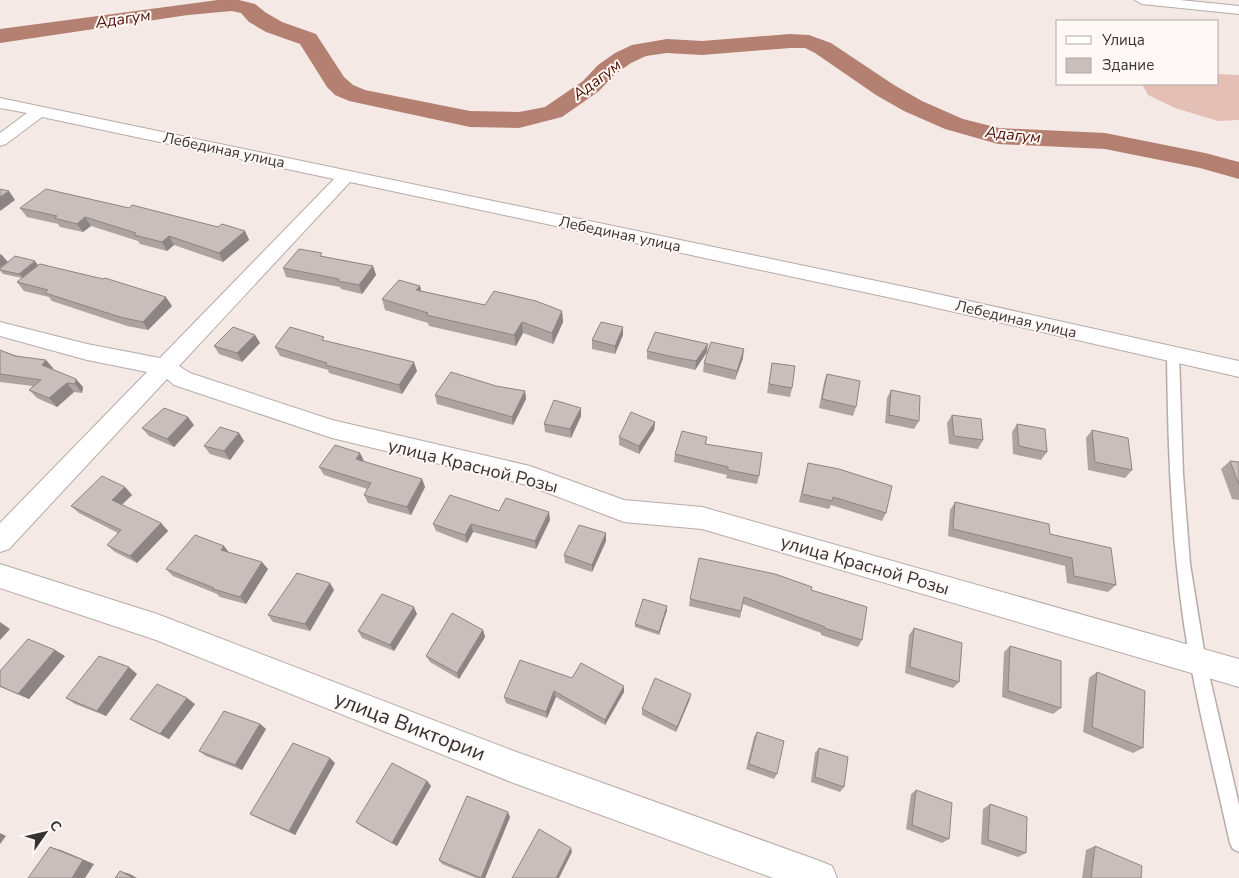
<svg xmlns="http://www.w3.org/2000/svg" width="1239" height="878" viewBox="0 0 1239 878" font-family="'Nunito Sans',sans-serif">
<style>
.green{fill:#e3bfb5}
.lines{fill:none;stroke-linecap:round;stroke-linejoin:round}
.river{fill:#b38071;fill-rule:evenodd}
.lane-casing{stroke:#b6aba8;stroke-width:3}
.street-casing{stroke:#b6aba8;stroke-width:2}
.lane{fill:#fff;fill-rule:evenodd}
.street{fill:#fff;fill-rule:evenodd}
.wall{fill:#ada3a1}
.shaded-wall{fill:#8d8583}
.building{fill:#c9bebb;stroke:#8d8583}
.labels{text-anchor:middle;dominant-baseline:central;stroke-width:4;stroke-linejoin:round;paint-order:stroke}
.far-street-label{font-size:15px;fill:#373331;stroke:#fff8f6}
.far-water-label{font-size:16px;font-style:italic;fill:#4f0f00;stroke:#fff8f6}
.street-label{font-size:18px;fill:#373331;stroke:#fff8f6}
.near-street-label{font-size:21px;fill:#373331;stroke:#fff8f6}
</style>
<rect width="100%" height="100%" fill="#f5e9e6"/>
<polygon class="green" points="1218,74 1239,75 1239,120 1218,121 1175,108 1148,95 1142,84 1218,84"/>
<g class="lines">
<polygon class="river" points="218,0 239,0 255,4 265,12 282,22 316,34 344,77 353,85 365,90 470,111 519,112 545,107 583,81 598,65 615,53 632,45 667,39 702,41 790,34 809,35 831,43 894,85 922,101 963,119 999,128 1105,133 1205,153 1239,162 1239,179 1200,168 1105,149 998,144 945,129 904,111 876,95 815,53 805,48 790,48 702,55 667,53 646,56 631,63 614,75 599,91 562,117 519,128 470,127 349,101 335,95 327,87 300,44 266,32 249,22 241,13 232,11 188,15 0,43 0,29"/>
<defs>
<path id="lane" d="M1173 351 1179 355 1183 474 1190 564 1205 657 1239 805V852L1233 849 1230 843C1214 770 1195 698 1184 624 1171 535 1168 445 1167 355Z"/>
<g id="street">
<polygon points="1135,0 1180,0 1239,6 1239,14 1142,4"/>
<polygon points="0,98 915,289 1239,361 1239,377 915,303 350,182 179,366 190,373 332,420 530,466 624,500 702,507 1239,659 1239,687 702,529 624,522 527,485 332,438 174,385 167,379 9,549 0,552 0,523 147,372 87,360 0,336 0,322 87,344 160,358 334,179 42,117 6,144 0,146 0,133 27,113 0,108"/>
<polygon points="0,564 157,614 511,750 820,861 832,866 837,878 773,878 511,782 156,640 0,588"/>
</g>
</defs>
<use href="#lane" class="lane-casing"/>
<use href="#street" class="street-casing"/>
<use href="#lane" class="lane"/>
<use href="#street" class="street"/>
</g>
<g class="wall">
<polygon points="20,208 218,227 245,231 249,240 223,262 174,245 167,251 140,244 138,241 91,226 83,232 60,227 58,224 27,217"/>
<polygon points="324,257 373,266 376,275 362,294 341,289 340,287 286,277 283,268"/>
<polygon points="38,265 172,306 148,330 127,326 52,301 49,297 24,291 17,282 22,278 3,274 0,270 0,269"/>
<polygon points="420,286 421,291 485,305 562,311 563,322 553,344 523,333 516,346 429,326 428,323 385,310 382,299"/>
<polygon points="255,335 260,343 242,362 219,354 214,346"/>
<polygon points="623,335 615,354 592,349 592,340"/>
<polygon points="326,341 417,371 402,394 329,373 328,370 280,356 275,347"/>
<polygon points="0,350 53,368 53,369 83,387 82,393 74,392 57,407 37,398 29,390 33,386 0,382"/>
<polygon points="647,351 707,352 695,370 647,359"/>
<polygon points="743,358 735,380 703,372 704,363"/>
<polygon points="772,363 792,388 790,397 767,393"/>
<polygon points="827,374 856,407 853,416 819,408 824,382"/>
<polygon points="496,386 525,391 526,399 513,425 437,404 435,395"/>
<polygon points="891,390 919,421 914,429 885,423 887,398"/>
<polygon points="581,408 581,416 571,438 545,432 544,424"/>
<polygon points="952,415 983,440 978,449 949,444 947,423"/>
<polygon points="655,422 654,430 639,454 619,445 619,437"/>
<polygon points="1017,424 1047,452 1041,460 1013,454 1012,432"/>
<polygon points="194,425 174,447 149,436 142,428"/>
<polygon points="1092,430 1132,470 1125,478 1088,470 1086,438"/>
<polygon points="239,433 244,441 230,460 210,454 204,446"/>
<polygon points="707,437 706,444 759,476 757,484 726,478 727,475 674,462 675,454"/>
<polygon points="360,453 364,462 422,479 425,487 411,515 368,503 364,495 367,489 324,475 319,467"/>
<polygon points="1230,461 1239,462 1239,500 1232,499 1221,469"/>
<polygon points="808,463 886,513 882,521 831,505 829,509 799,502 806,471"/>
<polygon points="125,487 132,495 122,505 161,523 168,531 137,563 115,552 107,545 118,533 79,513 71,506"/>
<polygon points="955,502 1050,534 1116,585 1108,592 1067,583 1065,566 948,536 950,510"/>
<polygon points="499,511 550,520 536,549 473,532 467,543 436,531 433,524"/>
<polygon points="606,533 606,541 592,572 565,563 564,555"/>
<polygon points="224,546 229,553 268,569 246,604 220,597 217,594 173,576 166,569"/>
<polygon points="334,590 310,631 273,622 268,615"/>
<polygon points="811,590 862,640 858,647 821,635 821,633 743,604 740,618 689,606 690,599"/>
<polygon points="667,606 667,610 659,635 635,627 635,624"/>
<polygon points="417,614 394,651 362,638 358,631"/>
<polygon points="914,628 959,682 953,688 905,673 909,635"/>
<polygon points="483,630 485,637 459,679 430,662 426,656"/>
<polygon points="1010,646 1061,708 1053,714 1002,697 1004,652"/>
<polygon points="65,656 29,699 0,687 0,671"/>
<polygon points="1097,672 1143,748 1133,753 1083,732 1089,678"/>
<polygon points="137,674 106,716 75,704 66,698"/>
<polygon points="572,678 624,692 605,725 556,697 547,718 506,703 504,697"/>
<polygon points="690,699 676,732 642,715 642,709"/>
<polygon points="195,704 169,739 138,724 130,719"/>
<polygon points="260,724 266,729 242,770 206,756 199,751"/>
<polygon points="757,732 777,774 774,779 746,769 754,737"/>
<polygon points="819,748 844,787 840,792 811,782 815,753"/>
<polygon points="335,763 295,835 257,818 250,814"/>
<polygon points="427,781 431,786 397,846 361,826 356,822"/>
<polygon points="916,790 949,839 942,843 906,829 911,794"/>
<polygon points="990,804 1026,853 1018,857 981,844 983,809"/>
<polygon points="510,817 485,878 476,878 442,864 439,860"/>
<polygon points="1095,846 1141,878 1082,878 1086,850"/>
</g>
<g class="shaded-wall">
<polygon points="9,191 15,200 0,211 0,197"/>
<polygon points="85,217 91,226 83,232 77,224"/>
<polygon points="245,231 249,240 223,262 219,253"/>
<polygon points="169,236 174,245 167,251 162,242"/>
<polygon points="1,254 8,262 0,268 0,255"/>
<polygon points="35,261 38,265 23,278 19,274"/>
<polygon points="373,266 376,275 362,294 359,285"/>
<polygon points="420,286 423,297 416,290"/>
<polygon points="166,297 172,306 148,330 143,322"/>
<polygon points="562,311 563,322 553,344 552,333"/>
<polygon points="522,322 523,333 516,346 514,335"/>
<polygon points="623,327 623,335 615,354 615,346"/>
<polygon points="255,335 260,343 242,362 237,353"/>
<polygon points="708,344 707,352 695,370 696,361"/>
<polygon points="744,349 743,358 735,380 737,371"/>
<polygon points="46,360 53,368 49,373 42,365"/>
<polygon points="414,362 417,371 402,394 399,385"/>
<polygon points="76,379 83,387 82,393 75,384"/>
<polygon points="67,383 74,392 57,407 49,398"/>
<polygon points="525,391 526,399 513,425 512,417"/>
<polygon points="581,408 581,416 571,438 570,429"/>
<polygon points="188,417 194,425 174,447 167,439"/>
<polygon points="655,422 654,430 639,454 639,446"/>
<polygon points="239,433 244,441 230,460 224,451"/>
<polygon points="360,453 364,461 360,467 356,459"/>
<polygon points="422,479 425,487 411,515 407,507"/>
<polygon points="125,487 132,495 119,507 112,500"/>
<polygon points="549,512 550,520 536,549 535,541"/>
<polygon points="161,523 168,531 137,563 130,556"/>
<polygon points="471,524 473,532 467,543 465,535"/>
<polygon points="606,533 606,541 592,572 592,565"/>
<polygon points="224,546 230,554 221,550"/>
<polygon points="262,562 268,569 246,604 240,597"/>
<polygon points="330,583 334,590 310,631 305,624"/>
<polygon points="667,606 667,610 659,635 659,632"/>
<polygon points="414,607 417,614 394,651 390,645"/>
<polygon points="0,622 10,629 0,640"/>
<polygon points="483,630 485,637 459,679 457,673"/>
<polygon points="55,650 65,656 29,699 18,694"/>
<polygon points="129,667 137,674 106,716 97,711"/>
<polygon points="624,686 624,692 605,725 605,720"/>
<polygon points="554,691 556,697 547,718 546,712"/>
<polygon points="691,694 690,699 676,732 677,727"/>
<polygon points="187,698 195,704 169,739 160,734"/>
<polygon points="260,724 266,729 242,770 235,765"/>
<polygon points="330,758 335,763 295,835 289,831"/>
<polygon points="427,781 431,786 397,846 392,843"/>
<polygon points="508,812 510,817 485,878 481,878"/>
<polygon points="0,833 6,836 0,844"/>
<polygon points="50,847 61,850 94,864 85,878 72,878"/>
<polygon points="571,848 572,852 559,878 556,878"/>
<polygon points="120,871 130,874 137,878 133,878"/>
</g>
<g class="building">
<polygon points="0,189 9,191 0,197"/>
<polygon points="46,189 129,208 132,205 218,227 222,224 245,231 219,253 169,236 162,242 134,235 136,233 85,217 77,224 54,218 57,216 20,208"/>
<polygon points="299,249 322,253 320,256 373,266 359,285 338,281 339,279 283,268"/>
<polygon points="15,256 35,261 19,274 0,270 0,269"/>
<polygon points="40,264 103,279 105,278 166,297 143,322 120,317 45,293 48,290 17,282"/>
<polygon points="399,280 420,286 416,290 485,305 494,291 536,301 562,311 552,333 522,322 514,335 426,315 428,313 382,299"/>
<polygon points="601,322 623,327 615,346 592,340"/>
<polygon points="233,327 255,335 237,353 214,346"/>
<polygon points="290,327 324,337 322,340 414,362 399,385 326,365 327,363 275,347"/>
<polygon points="655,332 708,344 696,361 673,357 647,351"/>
<polygon points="711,342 744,349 737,371 704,363"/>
<polygon points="0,350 15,356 46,360 42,365 76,379 75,384 67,383 49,398 29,390 41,380 0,374"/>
<polygon points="772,363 795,366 792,388 769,384"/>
<polygon points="451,372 496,386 525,391 512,417 435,395"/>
<polygon points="827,374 860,381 856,407 822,399"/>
<polygon points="891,390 920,396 919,421 889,415"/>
<polygon points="554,400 581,408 570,429 544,424"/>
<polygon points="164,408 188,417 167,439 142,428"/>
<polygon points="631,412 655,422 639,446 619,437"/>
<polygon points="952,415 981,419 983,440 954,436"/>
<polygon points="1017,424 1045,429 1047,452 1019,446"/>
<polygon points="220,427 239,433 224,451 204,446"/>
<polygon points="1092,430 1128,438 1132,470 1095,462"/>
<polygon points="682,431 707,437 705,444 762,453 759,476 728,470 728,467 675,454"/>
<polygon points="335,445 360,453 356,459 422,479 407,507 364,495 371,483 319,467"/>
<polygon points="1230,461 1239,462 1239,485"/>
<polygon points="808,463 839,469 892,486 886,513 833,497 832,501 802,494"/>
<polygon points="102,476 125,487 112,500 161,523 130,556 107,545 121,530 71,506"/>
<polygon points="450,495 499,511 506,498 549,512 535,541 471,524 465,535 433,524"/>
<polygon points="955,502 1049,524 1050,534 1111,548 1116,585 1074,576 1072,558 953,529"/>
<polygon points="579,525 606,533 592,565 564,555"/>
<polygon points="195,535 224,546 221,550 262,562 240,597 213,589 214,588 166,569"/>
<polygon points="699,558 775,574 812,587 811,590 867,607 862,640 824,628 825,627 744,597 741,611 690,599"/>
<polygon points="297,573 330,583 305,624 268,615"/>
<polygon points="382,594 414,607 390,645 358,631"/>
<polygon points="643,599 667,606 659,632 635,624"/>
<polygon points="452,613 483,630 457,673 426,656"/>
<polygon points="914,628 962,643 959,682 910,667"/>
<polygon points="28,639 55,650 18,694 0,686 0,671"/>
<polygon points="1010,646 1061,661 1061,708 1008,691"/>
<polygon points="99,656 129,667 97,711 66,698"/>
<polygon points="520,660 572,678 581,663 624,686 605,720 554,691 546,712 504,697"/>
<polygon points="1097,672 1145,691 1143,748 1092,727"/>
<polygon points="655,678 691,694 677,727 642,709"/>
<polygon points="157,684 187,698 160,734 130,719"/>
<polygon points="224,711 260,724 235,765 199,751"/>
<polygon points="757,732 784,741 777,774 749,764"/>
<polygon points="293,743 330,758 289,831 250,814"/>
<polygon points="819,748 848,757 844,787 815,777"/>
<polygon points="392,763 427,781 392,843 356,822"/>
<polygon points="916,790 952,803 949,839 912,825"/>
<polygon points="467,796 508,812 481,878 439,860"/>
<polygon points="990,804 1027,817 1026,853 988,840"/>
<polygon points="539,829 571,848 556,878 512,878"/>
<polygon points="1095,846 1142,866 1141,878 1091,878"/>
<polygon points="50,847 83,860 72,878 28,878"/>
<polygon points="120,871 133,878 115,878"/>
</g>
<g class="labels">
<g class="far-street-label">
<text transform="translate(224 150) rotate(12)">Лебединая улица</text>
<text transform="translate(620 234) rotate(12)">Лебединая улица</text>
<text transform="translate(1016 319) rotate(13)">Лебединая улица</text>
</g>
<g class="far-water-label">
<text transform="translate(123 19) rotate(-8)">Адагум</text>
<text transform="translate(597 80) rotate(-37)">Адагум</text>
<text transform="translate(1013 135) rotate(6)">Адагум</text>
</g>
<g class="street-label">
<text transform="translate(473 466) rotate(14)">улица Красной Розы</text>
<text transform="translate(865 565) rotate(16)">улица Красной Розы</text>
</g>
<g class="near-street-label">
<text transform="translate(410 726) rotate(21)">улица Виктории</text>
</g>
</g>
<rect x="1056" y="20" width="162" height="65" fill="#fff8f6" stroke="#afa9a7"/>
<rect x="1066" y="36" width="25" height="8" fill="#ffffff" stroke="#afa9a7"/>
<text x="1102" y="45" font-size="15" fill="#373331">Улица</text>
<rect x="1066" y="58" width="25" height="15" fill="#c9bebb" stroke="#afa9a7"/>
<text x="1102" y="70" font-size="15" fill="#373331">Здание</text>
<g transform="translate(45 833) rotate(56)" stroke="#fff8f6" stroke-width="4" paint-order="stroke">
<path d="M0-4L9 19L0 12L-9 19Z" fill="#373331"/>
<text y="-8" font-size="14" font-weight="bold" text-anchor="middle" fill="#373331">С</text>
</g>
</svg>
